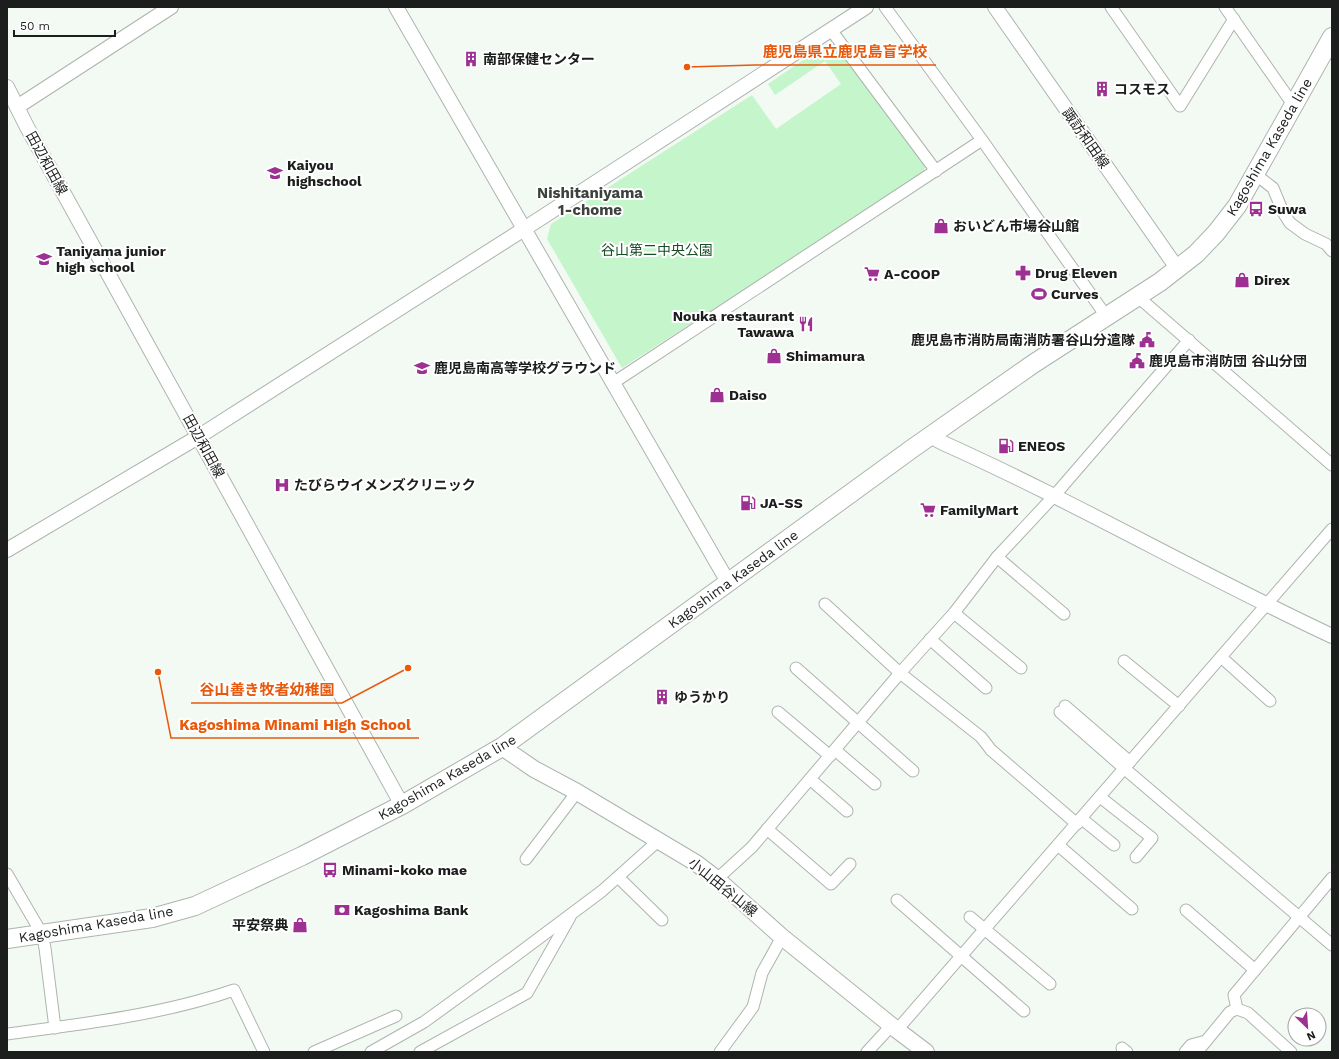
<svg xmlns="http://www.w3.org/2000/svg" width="1339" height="1059" viewBox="0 0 1339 1059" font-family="'Work Sans','Noto Sans JP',sans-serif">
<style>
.green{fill:#c4f5cb}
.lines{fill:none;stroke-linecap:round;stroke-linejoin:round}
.minor-casing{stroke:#adb4ae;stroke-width:13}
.tertiary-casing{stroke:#adb4ae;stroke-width:16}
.secondary-casing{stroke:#adb4ae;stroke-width:18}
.primary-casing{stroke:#adb4ae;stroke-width:20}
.minor{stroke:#fff;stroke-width:11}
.tertiary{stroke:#fff;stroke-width:14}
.secondary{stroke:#fff;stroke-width:16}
.primary{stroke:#fff;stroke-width:18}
.labels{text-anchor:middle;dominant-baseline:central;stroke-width:4;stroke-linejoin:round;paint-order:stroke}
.poi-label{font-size:14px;font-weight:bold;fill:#1b1e1c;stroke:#fff;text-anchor:start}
.street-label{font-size:14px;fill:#1b1e1c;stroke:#fff}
.park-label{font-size:14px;fill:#184d26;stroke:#fff}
.neighbourhood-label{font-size:15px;font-weight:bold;fill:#3d423e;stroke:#fff}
.leader{fill:none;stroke:#e8590c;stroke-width:1.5}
.callout-dot{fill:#e8590c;stroke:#fff;stroke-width:1.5}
.callout-label{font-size:15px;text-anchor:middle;font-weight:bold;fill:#e8590c;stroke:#fff;stroke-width:4;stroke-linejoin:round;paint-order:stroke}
</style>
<rect width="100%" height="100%" fill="#f3faf4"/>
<polygon class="green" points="828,43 837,44 926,166 922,174 622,368 547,239 551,224 752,95 776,129 841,84 825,61 775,95 768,84"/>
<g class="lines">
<defs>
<g id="minor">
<polyline points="885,7 982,140 1106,316"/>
<polyline points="1111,7 1180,106 1234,19"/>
<polyline points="1225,7 1294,106"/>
<polyline points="831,30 936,171"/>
<polyline points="1255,174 1273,188 1283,212 1290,223 1305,234 1326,244 1332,251"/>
<polyline points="1137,296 1332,465"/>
<polyline points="613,383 982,140"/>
<polyline points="997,557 1064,614"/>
<polyline points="825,604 900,673 981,737 991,750 1077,824"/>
<polyline points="954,613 1021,668"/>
<polyline points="930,639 986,688"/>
<polyline points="1221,657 1270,701"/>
<polyline points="1124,661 1179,706"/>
<polyline points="796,668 913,771"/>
<polyline points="1065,706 1130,762"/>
<polyline points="778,712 830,756"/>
<polyline points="1060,712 1125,769 1332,945"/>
<polyline points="835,750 875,784"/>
<polyline points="810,779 847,811"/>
<polyline points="1100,797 1152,838 1136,857"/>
<polyline points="1082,819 1114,845"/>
<polyline points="767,829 831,884 850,864"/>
<polyline points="1058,845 1132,909"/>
<polyline points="526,859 577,792"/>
<polyline points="7,874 42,934 45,948 55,1028"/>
<polyline points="618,877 662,920"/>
<polyline points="717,879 752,847 900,673 954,613 997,557 1054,496 1189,340"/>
<polyline points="897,900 1024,1011"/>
<polyline points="1186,910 1255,970"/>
<polyline points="970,917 1050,984"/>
<polyline points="1237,1009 1234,995 1332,878"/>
<polyline points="897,1030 1332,529"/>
<path d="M7 1034C83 1024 161 1015 234 990L264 1052"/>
<polyline points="1122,1048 1127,1052"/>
<polyline points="314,1052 396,1016"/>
<polyline points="371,1052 424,1022 511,959 602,891 658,841"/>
<polyline points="420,1052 527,993 570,917"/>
<polyline points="720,1052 753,1007 762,973 782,937"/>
<polyline points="867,1052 891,1026"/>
<polyline points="1185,1052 1191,1045 1206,1041"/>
<polyline points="1197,1052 1230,1012 1237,1009 1248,1013 1291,1052"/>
</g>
<g id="tertiary">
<polyline points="396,7 728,582"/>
<polyline points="995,7 1177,268"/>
<polyline points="7,87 27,127 402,805"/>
<polyline points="17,107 171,7"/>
<path d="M930 436 943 443C1075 502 1201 575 1332 636"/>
<polyline points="7,550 198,437 524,229 866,7"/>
</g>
<polyline id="secondary" points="502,747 534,769 577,792 696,863 717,879 782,937 897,1030 926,1052"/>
<polyline id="primary" points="7,939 152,918 195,906 302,856 402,805 502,747 913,448 1033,364 1160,282 1196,254 1216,233 1237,206 1332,37"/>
</defs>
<use href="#minor" class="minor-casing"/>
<use href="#tertiary" class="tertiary-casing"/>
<use href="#secondary" class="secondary-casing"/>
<use href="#primary" class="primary-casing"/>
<use href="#minor" class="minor"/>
<use href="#tertiary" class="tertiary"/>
<use href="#secondary" class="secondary"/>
<use href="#primary" class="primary"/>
</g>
<defs>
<symbol id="building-bare" viewBox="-9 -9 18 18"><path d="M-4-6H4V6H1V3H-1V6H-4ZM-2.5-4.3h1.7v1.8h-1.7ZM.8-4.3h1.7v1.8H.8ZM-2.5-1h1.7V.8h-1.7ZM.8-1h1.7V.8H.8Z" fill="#9d3192" stroke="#fff" stroke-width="2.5" paint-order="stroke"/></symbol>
<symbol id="school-bare" viewBox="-9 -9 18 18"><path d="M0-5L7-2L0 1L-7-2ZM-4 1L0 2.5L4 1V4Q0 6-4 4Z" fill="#9d3192" stroke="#fff" stroke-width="2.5" paint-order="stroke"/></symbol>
<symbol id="bus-bare" viewBox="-9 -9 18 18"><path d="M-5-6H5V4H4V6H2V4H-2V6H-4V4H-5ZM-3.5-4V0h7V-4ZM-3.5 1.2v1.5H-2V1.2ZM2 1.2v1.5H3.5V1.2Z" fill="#9d3192" stroke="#fff" stroke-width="2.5" paint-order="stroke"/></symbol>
<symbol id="shop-bare" viewBox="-9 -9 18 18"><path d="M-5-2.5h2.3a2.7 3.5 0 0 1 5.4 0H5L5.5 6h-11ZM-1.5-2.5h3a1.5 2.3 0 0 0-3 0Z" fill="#9d3192" stroke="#fff" stroke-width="2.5" paint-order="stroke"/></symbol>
<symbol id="pharmacy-bare" viewBox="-9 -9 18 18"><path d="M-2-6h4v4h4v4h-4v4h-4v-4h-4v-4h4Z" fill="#9d3192" stroke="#fff" stroke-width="2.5" paint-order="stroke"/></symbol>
<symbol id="supermarket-bare" viewBox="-9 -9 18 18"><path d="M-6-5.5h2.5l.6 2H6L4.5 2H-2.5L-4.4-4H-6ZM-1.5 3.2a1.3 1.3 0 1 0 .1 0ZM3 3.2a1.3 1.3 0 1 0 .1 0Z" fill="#9d3192" stroke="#fff" stroke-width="2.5" paint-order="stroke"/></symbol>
<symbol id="stadium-bare" viewBox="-9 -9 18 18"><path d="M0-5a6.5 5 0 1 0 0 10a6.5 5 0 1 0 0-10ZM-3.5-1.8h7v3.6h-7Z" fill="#9d3192" stroke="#fff" stroke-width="2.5" paint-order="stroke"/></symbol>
<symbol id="restaurant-bare" viewBox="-9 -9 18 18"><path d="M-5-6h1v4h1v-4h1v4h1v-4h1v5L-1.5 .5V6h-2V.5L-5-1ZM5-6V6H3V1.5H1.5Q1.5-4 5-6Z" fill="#9d3192" stroke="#fff" stroke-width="2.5" paint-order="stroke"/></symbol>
<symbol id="civic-bare" viewBox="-9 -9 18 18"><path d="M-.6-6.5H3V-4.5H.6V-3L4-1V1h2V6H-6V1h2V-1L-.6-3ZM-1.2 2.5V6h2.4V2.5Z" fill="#9d3192" stroke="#fff" stroke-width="2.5" paint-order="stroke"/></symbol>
<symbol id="fuel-bare" viewBox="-9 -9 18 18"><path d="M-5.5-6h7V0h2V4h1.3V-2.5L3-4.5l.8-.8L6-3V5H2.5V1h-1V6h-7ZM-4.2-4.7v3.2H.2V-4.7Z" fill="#9d3192" stroke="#fff" stroke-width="2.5" paint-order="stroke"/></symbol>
<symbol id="hospital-bare" viewBox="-9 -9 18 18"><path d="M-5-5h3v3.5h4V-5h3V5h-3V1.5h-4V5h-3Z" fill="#9d3192" stroke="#fff" stroke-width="2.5" paint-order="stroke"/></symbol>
<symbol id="bank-bare" viewBox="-9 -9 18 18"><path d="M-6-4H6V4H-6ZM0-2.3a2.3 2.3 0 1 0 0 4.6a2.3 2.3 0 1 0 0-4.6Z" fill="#9d3192" stroke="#fff" stroke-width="2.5" paint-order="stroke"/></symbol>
</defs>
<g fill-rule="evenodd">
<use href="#building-bare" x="460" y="48" width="22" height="22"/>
<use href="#building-bare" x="1091" y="78" width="22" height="22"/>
<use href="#school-bare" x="264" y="162" width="22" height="22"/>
<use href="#bus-bare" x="1245" y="198" width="22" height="22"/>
<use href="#shop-bare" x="930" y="215" width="22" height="22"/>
<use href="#school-bare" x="33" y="248" width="22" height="22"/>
<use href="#pharmacy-bare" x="1012" y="262" width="22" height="22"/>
<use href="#supermarket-bare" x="861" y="263" width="22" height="22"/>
<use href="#shop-bare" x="1231" y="269" width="22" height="22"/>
<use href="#stadium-bare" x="1028" y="283" width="22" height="22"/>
<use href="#restaurant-bare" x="795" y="313" width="22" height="22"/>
<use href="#civic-bare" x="1136" y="329" width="22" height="22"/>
<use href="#shop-bare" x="763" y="345" width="22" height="22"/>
<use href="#civic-bare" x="1126" y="350" width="22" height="22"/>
<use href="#school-bare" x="411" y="357" width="22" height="22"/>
<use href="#shop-bare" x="706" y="384" width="22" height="22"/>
<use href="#fuel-bare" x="995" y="435" width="22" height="22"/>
<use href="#hospital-bare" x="271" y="474" width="22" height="22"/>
<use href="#fuel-bare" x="737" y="492" width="22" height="22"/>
<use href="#supermarket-bare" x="917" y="499" width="22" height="22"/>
<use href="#building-bare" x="651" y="686" width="22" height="22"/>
<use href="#bus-bare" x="319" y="859" width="22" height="22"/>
<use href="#bank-bare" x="331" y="899" width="22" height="22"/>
<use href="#shop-bare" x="289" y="914" width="22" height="22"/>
</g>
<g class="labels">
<g class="poi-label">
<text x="483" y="59">南部保健センター</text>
<text x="1114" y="89">コスモス</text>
<text x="287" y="165">Kaiyou<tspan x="287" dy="16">highschool</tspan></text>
<text x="1268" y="209">Suwa</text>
<text x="953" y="226">おいどん市場谷山館</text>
<text x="56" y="251">Taniyama junior<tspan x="56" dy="16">high school</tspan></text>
<text x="1035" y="273">Drug Eleven</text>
<text x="884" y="274">A-COOP</text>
<text x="1254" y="280">Direx</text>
<text x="1051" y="294">Curves</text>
<text x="794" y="316" text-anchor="end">Nouka restaurant<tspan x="794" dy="16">Tawawa</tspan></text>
<text x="1135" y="340" text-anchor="end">鹿児島市消防局南消防署谷山分遣隊</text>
<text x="786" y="356">Shimamura</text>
<text x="1149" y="361">鹿児島市消防団 谷山分団</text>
<text x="434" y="368">鹿児島南高等学校グラウンド</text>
<text x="729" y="395">Daiso</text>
<text x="1018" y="446">ENEOS</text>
<text x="294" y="485">たびらウイメンズクリニック</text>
<text x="760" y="503">JA-SS</text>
<text x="940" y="510">FamilyMart</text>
<text x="674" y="697">ゆうかり</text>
<text x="342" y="870">Minami-koko mae</text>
<text x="354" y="910">Kagoshima Bank</text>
<text x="288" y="925" text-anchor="end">平安祭典</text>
</g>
<g class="street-label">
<text transform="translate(1086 138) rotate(55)">諏訪和田線</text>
<text transform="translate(1269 147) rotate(-60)">Kagoshima Kaseda line</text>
<text transform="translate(47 163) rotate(61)">田辺和田線</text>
<text transform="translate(204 446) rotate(61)">田辺和田線</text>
<text transform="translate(733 579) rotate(-36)">Kagoshima Kaseda line</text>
<text transform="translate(447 777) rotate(-30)">Kagoshima Kaseda line</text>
<text transform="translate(723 887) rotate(39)">小山田谷山線</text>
<text transform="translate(96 924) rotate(-10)">Kagoshima Kaseda line</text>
</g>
<g class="park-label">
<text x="657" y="250">谷山第二中央公園</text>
</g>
<g class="neighbourhood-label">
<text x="590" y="193">Nishitaniyama<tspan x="590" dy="17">1-chome</tspan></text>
</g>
</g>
<path class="leader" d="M687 67L755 65H936M408 668L342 703H191M158 672L171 738H419"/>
<g class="callout-dot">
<circle cx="687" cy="67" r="4"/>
<circle cx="408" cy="668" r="4"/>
<circle cx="158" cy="672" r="4"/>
</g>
<g class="callout-label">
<text x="845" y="57">鹿児島県立鹿児島盲学校</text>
<text x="267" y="695">谷山善き牧者幼稚園</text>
<text x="295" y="730">Kagoshima Minami High School</text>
</g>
<rect width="1339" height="1059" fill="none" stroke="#1b1e1c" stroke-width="16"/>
<g transform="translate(1307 1027) rotate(155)"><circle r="19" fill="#ffffff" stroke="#a4a5a4"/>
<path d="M0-3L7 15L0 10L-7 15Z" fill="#9d3192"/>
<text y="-6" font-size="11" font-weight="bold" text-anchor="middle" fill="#1b1e1c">N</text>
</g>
<path d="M14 30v6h101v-6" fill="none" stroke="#1b1e1c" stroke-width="2"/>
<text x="20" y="30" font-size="12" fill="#1b1e1c" stroke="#ffffff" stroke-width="3" paint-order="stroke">50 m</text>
</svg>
